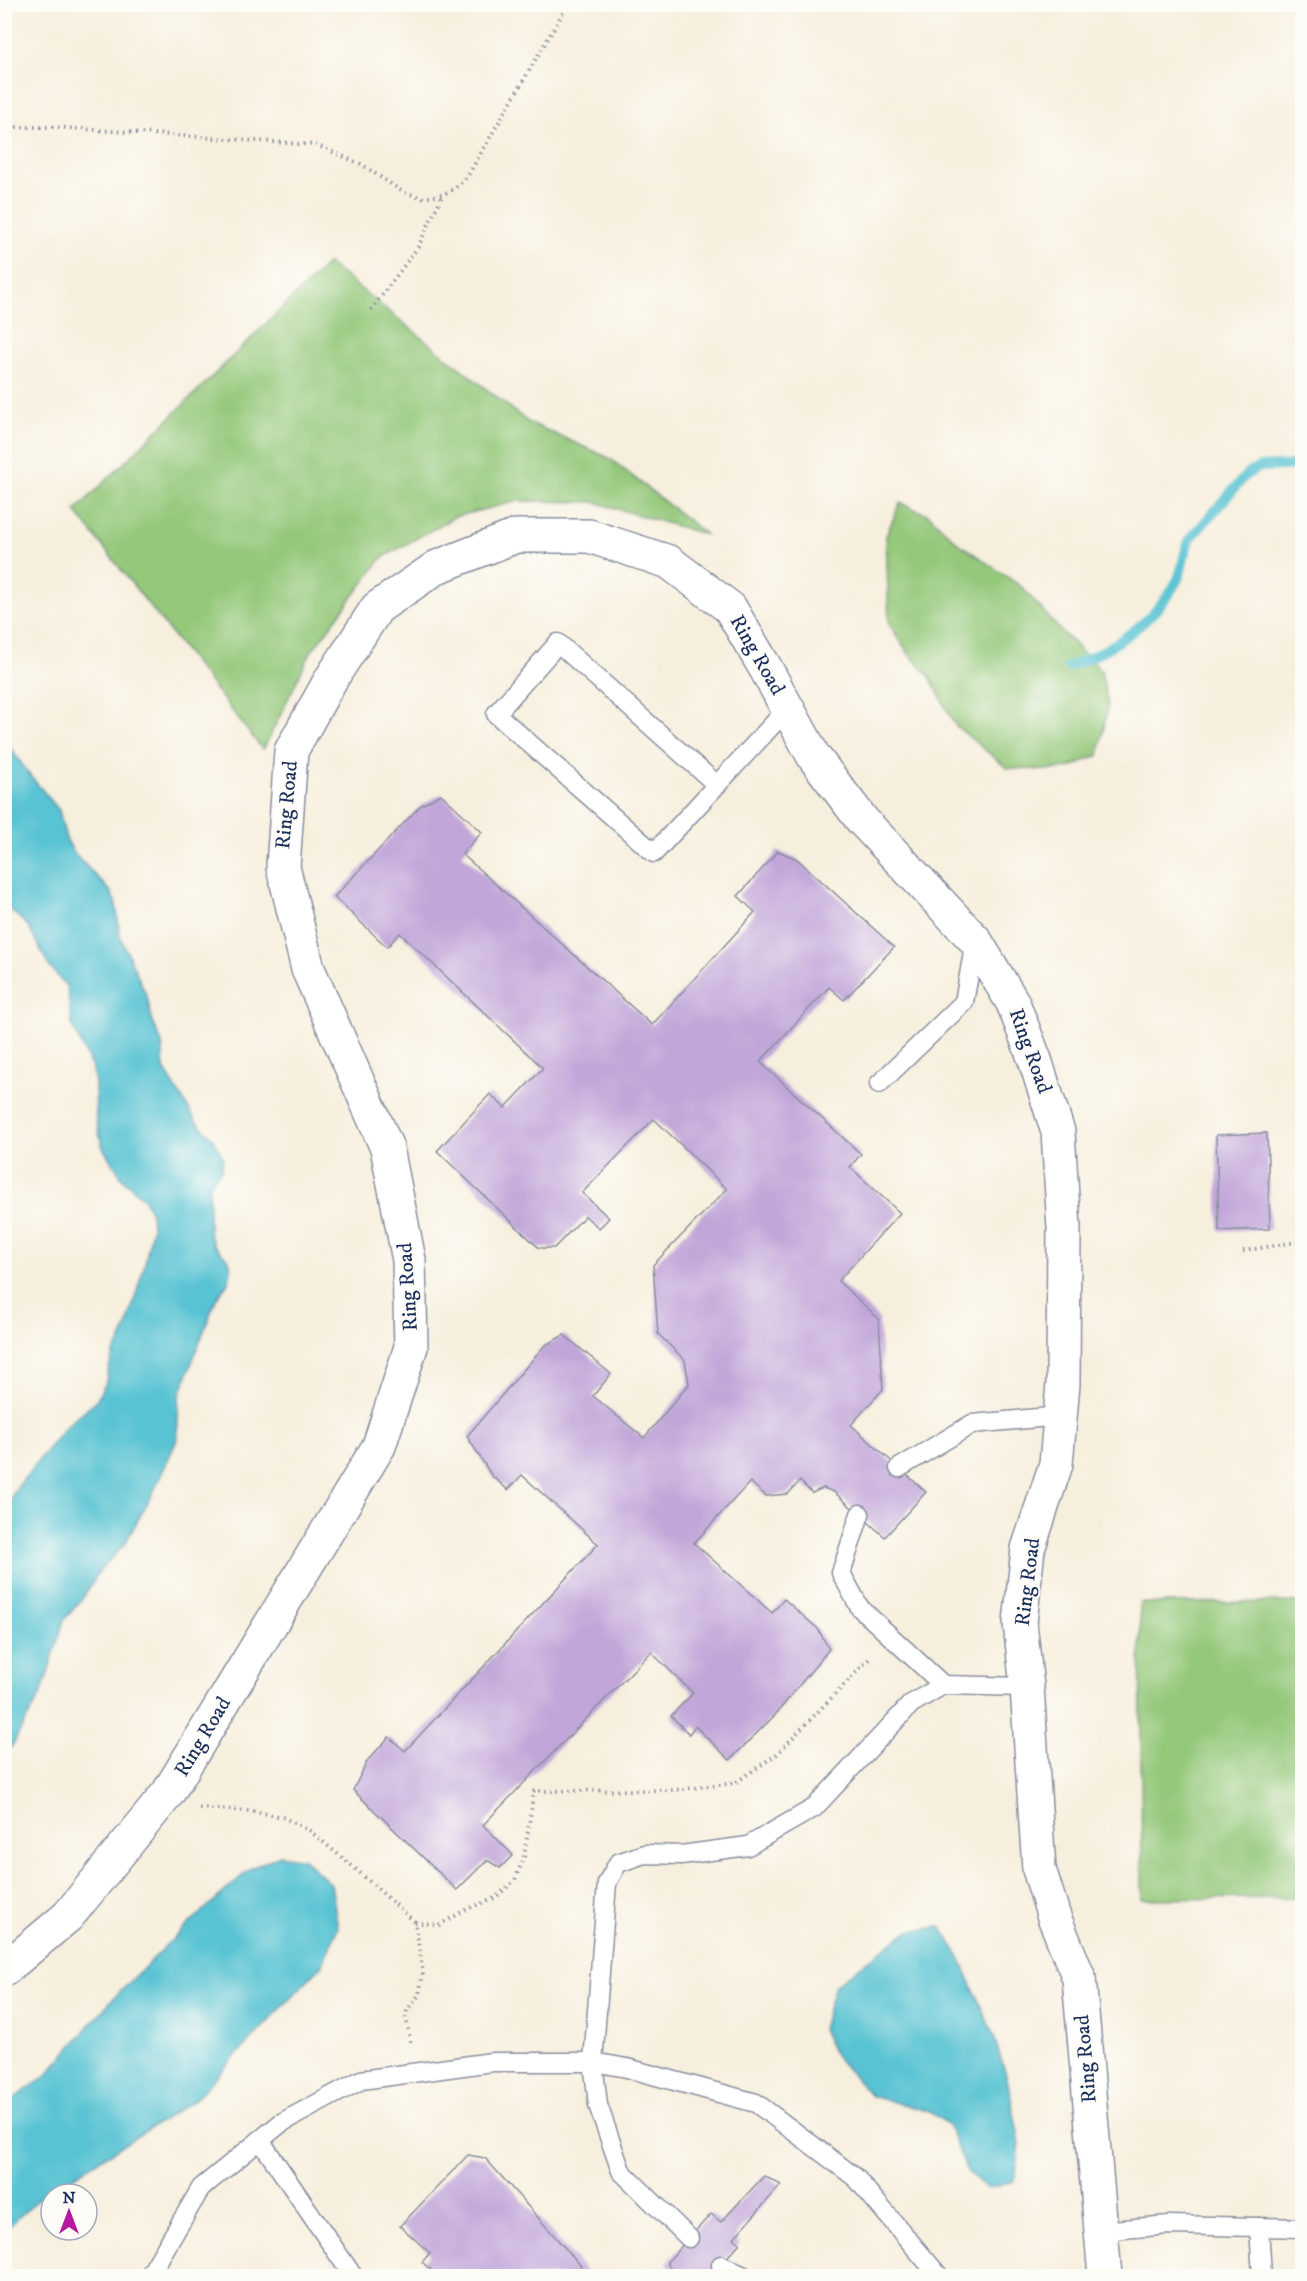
<svg xmlns="http://www.w3.org/2000/svg" width="1307" height="2281" viewBox="0 0 1307 2281" font-family="'IM FELL DW Pica',serif">
<style>
.green{fill:#94c87a;stroke:#587c6c;stroke-width:1.5}
.water{fill:#58c3d3;stroke:#3a7998;stroke-width:1.5}
.lines{fill:none;stroke-linecap:round;stroke-linejoin:round}
.stream{stroke:#58c3d3;stroke-width:10}
.building{fill:#c1a6d9}
.service-casing{stroke:#898f9e;stroke-width:21}
.minor-casing{stroke:#898f9e;stroke-width:36}
.path{stroke:#898f9e;stroke-width:4;stroke-dasharray:1.5 4.5;stroke-linecap:butt}
.service{stroke:#fff;stroke-width:18}
.minor{stroke:#fff;stroke-width:33}
.labels{text-anchor:middle;dominant-baseline:central;stroke-width:4.5;stroke-linejoin:round;paint-order:stroke}
.street-label{font-size:21px;fill:#1b2f5e;stroke:#fdfcf7}
</style>
<rect width="100%" height="100%" fill="#fdfcf7"/>
<filter id="ink" filterUnits="userSpaceOnUse"><feTurbulence type="fractalNoise" baseFrequency=".0167" numOctaves="2"/><feDisplacementMap in="SourceGraphic" scale="12" xChannelSelector="R" yChannelSelector="G"/><feConvolveMatrix kernelMatrix="1 2 1 2 8 2 1 2 1" color-interpolation-filters="sRGB"/></filter>
<filter id="wash" filterUnits="userSpaceOnUse"><feTurbulence type="fractalNoise" baseFrequency=".008" numOctaves="4" result="noise"/><feDisplacementMap in="SourceGraphic" scale="24" xChannelSelector="R" yChannelSelector="G"/><feGaussianBlur stdDeviation="1.35" result="paint"/><feColorMatrix in="noise" values="0 0 0 0 0 0 0 0 0 0 0 0 0 0 0 0 0 1.4 0 .05"/><feComposite in="paint" operator="in"/></filter>
<g filter="url(#wash)">
<rect width="100%" height="100%" fill="#f7efdd"/>
<g class="green">
<polygon points="328,263 528,422 609,458 707,535 594,502 518,501 454,517 382,558 311,652 263,750 75,511"/>
<polygon points="900,503 929,515 957,542 1022,587 1059,629 1101,670 1108,705 1099,755 1068,768 1044,770 1007,768 955,725 930,677 909,654 889,624 886,536"/>
<polygon points="1302,1602 1302,1898 1142,1899 1140,1603"/>
</g>
<g class="water">
<polygon points="5,740 28,773 59,810 66,839 75,854 110,891 116,904 120,936 147,997 153,1023 162,1043 164,1069 196,1121 214,1140 223,1159 222,1168 209,1186 209,1233 214,1245 229,1260 231,1270 229,1281 216,1299 179,1397 177,1440 153,1493 124,1545 100,1570 82,1599 64,1620 42,1692 13,1744 5,1755 5,1511 15,1490 67,1425 95,1402 105,1385 111,1360 127,1326 145,1263 152,1229 151,1213 144,1199 122,1178 103,1148 96,1121 95,1083 92,1068 72,1025 67,987 49,966 28,926 5,905"/>
<polygon points="280,1855 304,1859 331,1884 338,1928 322,1965 193,2101 39,2198 5,2230 5,2105 46,2076 109,2003 182,1930 251,1868"/>
<polygon points="941,1927 960,1958 993,2034 1007,2078 1020,2144 1015,2181 987,2189 967,2171 948,2124 928,2111 871,2096 835,2056 822,2029 835,1985 908,1931"/>
</g>
<g class="lines">
<path class="stream" d="M1068 667C1111 651 1156 621 1178 579 1184 566 1183 552 1190 539L1247 474 1260 467 1302 465"/>
</g>
<g id="blocks">
<g class="building">
<polygon points="441,794 482,832 462,854 652,1025 755,912 738,896 778,851 797,859 894,947 844,1000 829,987 760,1062 861,1154 850,1167 900,1213 838,1281 879,1319 883,1389 851,1425 926,1492 885,1537 834,1492 823,1488 812,1493 800,1481 788,1494 766,1496 750,1482 694,1543 772,1613 784,1599 818,1629 829,1649 776,1714 730,1760 695,1726 689,1734 671,1716 693,1693 651,1652 483,1825 513,1855 500,1868 487,1860 457,1890 353,1790 368,1760 389,1737 405,1751 598,1544 522,1475 508,1490 491,1475 467,1436 544,1346 564,1335 611,1374 593,1396 644,1438 689,1384 685,1360 658,1334 653,1265 727,1189 654,1119 582,1193 609,1218 599,1228 585,1216 554,1248 539,1248 437,1151 490,1094 505,1108 543,1068 400,933 387,947 334,897 420,806"/>
<polygon points="1267,1133 1270,1229 1219,1231 1216,1135"/>
<polygon points="468,2155 485,2158 590,2276 438,2276 422,2262 430,2253 400,2226"/>
<polygon points="764,2176 781,2185 734,2238 740,2243 710,2276 667,2276 672,2271 667,2262 711,2214 721,2222"/>
</g>
</g>
</g>
<g filter="url(#ink)">
<use href="#blocks" fill-opacity="0" stroke="#898f9e" stroke-width="1.5"/>
<g class="lines">
<defs>
<g id="service">
<polyline points="717,785 558,643 496,714 654,853 788,708"/>
<polyline points="879,1084 964,1002 975,942"/>
<polyline points="899,1468 972,1424 1060,1416"/>
<polyline points="860,1514 841,1573 860,1608 943,1685 1027,1687"/>
<polyline points="260,2140 353,2276"/>
<polyline points="1259,2227 1262,2276"/>
<polyline points="1101,2231 1169,2225 1302,2228"/>
<polyline points="689,2238 621,2171 598,2105 593,2062 607,1883 618,1863 644,1854 681,1855 748,1846 814,1808 911,1704 943,1685"/>
<polyline points="721,2265 744,2276"/>
<polyline points="149,2276 201,2188 281,2123 361,2080 492,2062 593,2062 627,2068 756,2103 856,2178 939,2276"/>
</g>
<polyline id="minor" points="4,1970 68,1916 168,1793 379,1446 411,1347 409,1260 387,1148 308,969 283,867 291,751 331,679 377,608 437,567 516,536 589,536 669,562 730,608 766,669 814,757 862,820 975,940 1013,1003 1035,1060 1058,1132 1064,1228 1063,1384 1056,1464 1028,1549 1020,1623 1027,1687 1039,1869 1054,1917 1079,1978 1105,2276"/>
</defs>
<use href="#service" class="service-casing"/>
<use href="#minor" class="minor-casing"/>
<g class="path">
<polyline points="4,127 53,127 316,145 361,164 403,192 424,198 442,195 454,189 467,177 568,4"/>
<polyline points="371,310 418,247 442,196"/>
<polyline points="1243,1251 1302,1241"/>
<polyline points="199,1808 251,1811 283,1817 310,1831 351,1865 415,1922 423,1973 419,1995 407,2010 406,2017 411,2045"/>
<polyline points="415,1922 439,1925 467,1909 495,1898 515,1880 524,1857 534,1791 675,1790 735,1783 777,1754 872,1656"/>
<polyline points="1299,2201 1298,2190 1302,2190"/>
</g>
<use href="#service" class="service"/>
<use href="#minor" class="minor"/>
</g>
</g>
<g class="labels">
<g class="street-label">
<text transform="translate(757 655) rotate(60)">Ring Road</text>
<text transform="translate(287 805) rotate(-85)">Ring Road</text>
<text transform="translate(1030 1051) rotate(70)">Ring Road</text>
<text transform="translate(408 1287) rotate(-94)">Ring Road</text>
<text transform="translate(1028 1582) rotate(-83)">Ring Road</text>
<text transform="translate(203 1737) rotate(-59)">Ring Road</text>
<text transform="translate(1086 2059) rotate(-95)">Ring Road</text>
</g>
</g>
<rect width="1307" height="2281" fill="none" stroke="#fdfcf7" stroke-width="24"/>
<g transform="translate(69 2212)"><circle r="28" fill="#fdfcf7" stroke="#a3aaba" stroke-width="1.5"/>
<path d="M0-4.5L10 22L0 15L-10 22Z" fill="#b5179e"/>
<text y="-9" font-size="16" font-weight="bold" text-anchor="middle" fill="#1b2f5e">N</text>
</g>
</svg>
